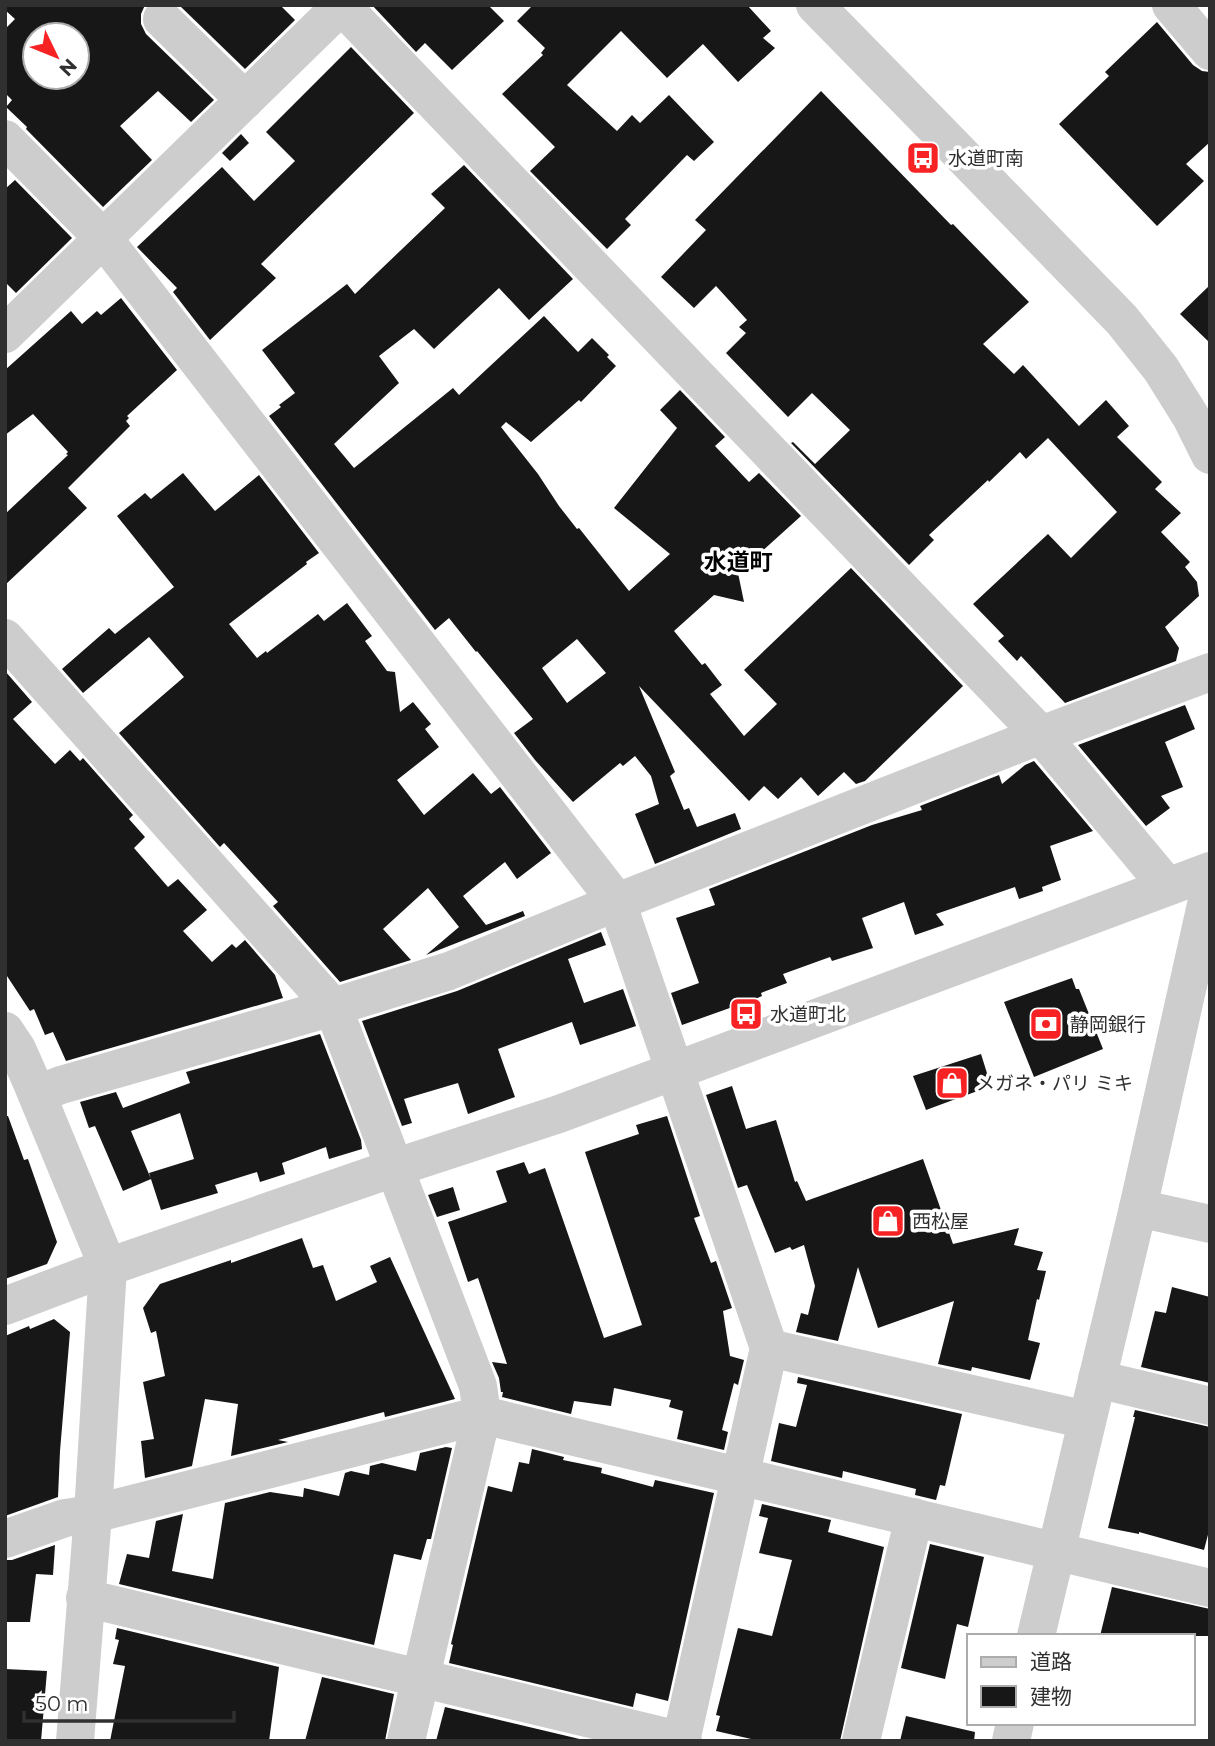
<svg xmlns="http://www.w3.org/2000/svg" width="1215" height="1746" viewBox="0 0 1215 1746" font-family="Montserrat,'Noto Sans JP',sans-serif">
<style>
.building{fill:#171717;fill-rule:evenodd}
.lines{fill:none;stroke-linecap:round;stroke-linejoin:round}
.minor{stroke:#cdcdcd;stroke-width:38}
.labels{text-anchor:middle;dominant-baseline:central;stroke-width:7;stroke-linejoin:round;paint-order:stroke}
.poi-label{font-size:19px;fill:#303030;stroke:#fff;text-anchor:start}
.quarter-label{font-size:23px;font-weight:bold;fill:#000;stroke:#fff}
</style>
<rect width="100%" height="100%" fill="#fff"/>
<g class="building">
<path d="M5 5H145L141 14V24L146 34 214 100 191 122 158 91 120 126 152 160 103 207 26 129 27 127 6 107 12 100 5 93V29L15 19 5 10ZM35 35H77V77H35Z"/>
<polygon points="179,5 280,5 295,20 245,69"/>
<polygon points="372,5 488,5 504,21 452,70 425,43 416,52"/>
<polygon points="533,5 747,5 771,31 763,38 775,48 738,82 703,44 667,78 621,31 567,85 617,131 632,115 640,123 669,95 714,142 694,161 687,155 625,219 631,225 607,249 530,171 555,147 502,94 543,55 541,53 545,48 517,21"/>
<polygon points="1157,22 1193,65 1202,71 1210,72 1210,142 1186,164 1204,181 1157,226 1059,124 1109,76 1105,72"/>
<polygon points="351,47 414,113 261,264 276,278 210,340 173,292 177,288 137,247 222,167 254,201 295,161 266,132"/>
<polygon points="821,91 951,225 953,224 1029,302 983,344 1014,374 1023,365 1079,426 1106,400 1129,426 1117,437 1162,482 1155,489 1181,513 1161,532 1190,562 1185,567 1197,582 1199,596 1165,627 1179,648 1176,661 1065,703 1021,656 1017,661 998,641 1004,636 973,604 1048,534 1071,558 1117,512 1048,438 1026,459 1020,452 989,482 988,480 929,535 934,540 909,565 791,443 793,442 815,464 850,430 812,393 788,417 726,353 746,333 739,327 747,320 716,286 694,308 661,277 706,230 695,220"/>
<polygon points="241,134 249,143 230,161 222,153"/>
<path d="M464 165 573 279 529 320 499 288 434 349 414 329 379 356 399 383 334 444 354 468 453 388 459 395 544 316 578 352 592 338 609 355 607 357 616 366 581 402 579 400 531 442 506 422 501 427 538 474 559 506 577 529 579 528 629 591 670 554 614 508 677 428 660 410 680 390 725 437 715 446 749 482 759 473 801 516 738 573 744 602 714 595 674 631 702 665 705 663 722 685 710 694 744 736 777 704 744 670 851 568 963 686 865 781 856 784 844 772 818 796 801 777 778 799 764 786 749 801 639 686 675 772 670 776 684 810 689 808 697 827 735 813 741 829 655 864 635 814 659 804 651 776 635 756 623 766 620 763 573 802 535 760 514 733 533 719 477 651 476 652 449 618 435 630 269 416 281 407 279 405 295 393 262 350 347 284 355 294 445 208 431 194ZM577 639 606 673 567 703 542 668Z"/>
<polygon points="15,180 72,238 16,293 5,282 5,189"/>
<polygon points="1210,285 1210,343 1180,314"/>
<polygon points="121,298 177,370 127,416 129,418 126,421 130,426 68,488 87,508 5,585 5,514 68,455 66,454 68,452 33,414 5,435 5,370 71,311 82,324 97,311 101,315"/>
<polygon points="183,473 215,511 259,475 319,553 306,562 307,564 229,624 257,658 266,651 267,653 318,614 324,621 347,603 372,636 365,641 387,671 395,672 400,712 413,702 431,724 425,729 439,747 397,780 424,815 473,773 491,794 500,787 551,853 517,879 505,862 463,896 486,925 523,911 525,916 426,955 459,927 428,888 383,929 411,960 340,982 273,906 278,902 236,856 224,843 220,847 119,733 184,677 149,637 83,693 62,669 109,628 115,634 174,587 117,516 145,493 151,499"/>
<polygon points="5,671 32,702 13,719 55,764 70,750 80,761 83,758 133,815 129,819 145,837 134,848 168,887 178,879 207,910 183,931 212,962 232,944 236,948 245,940 275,975 283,998 66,1061 53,1032 45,1035 34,1009 30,1011 5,973"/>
<polygon points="1185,705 1195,729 1165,742 1183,787 1161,796 1170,808 1146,826 1078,745"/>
<polygon points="1034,761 1093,831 1050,846 1061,880 1042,887 1043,891 1019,899 1015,887 936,914 944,925 915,935 904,902 862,918 873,948 832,961 830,957 783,974 787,983 761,993 762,996 742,1005 741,1004 682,1025 671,993 699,983 676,918 715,905 709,889 872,825 922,810 920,806 999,775 1002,784 1025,765"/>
<polygon points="601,932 606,945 568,959 584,1003 623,989 636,1026 580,1045 572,1022 498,1049 515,1097 468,1114 458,1083 404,1099 412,1123 402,1126 362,1021 457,991"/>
<polygon points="1072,978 1076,989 1079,989 1103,1049 1034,1077 1004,1002"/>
<polygon points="320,1034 361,1140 362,1149 329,1159 326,1147 282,1163 285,1174 260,1182 257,1172 215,1185 218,1193 161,1210 149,1173 194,1159 180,1113 131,1131 151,1179 123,1191 95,1126 89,1128 80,1102 116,1092 123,1108 190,1083 186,1072"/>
<polygon points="981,1054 991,1086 926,1110 913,1076"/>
<polygon points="732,1086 746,1129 776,1120 795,1182 797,1181 806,1201 923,1159 953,1244 1019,1228 1014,1245 1043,1252 1037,1270 1046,1271 1039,1300 1037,1299 1028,1340 1040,1343 1030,1380 972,1367 971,1371 938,1364 954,1301 878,1328 858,1267 838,1341 796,1332 801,1313 808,1315 815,1286 804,1245 792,1250 790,1247 775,1253 747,1185 738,1188 706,1095"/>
<polygon points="5,1116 8,1116 24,1160 28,1159 57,1242 47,1264 5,1279"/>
<polygon points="667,1116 700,1216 694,1218 711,1263 716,1261 732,1308 723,1311 730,1356 744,1360 738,1385 734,1383 722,1430 728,1432 724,1450 677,1439 683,1411 669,1407 671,1400 614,1388 611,1406 574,1401 571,1414 502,1397 503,1392 501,1392 499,1378 492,1362 507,1364 478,1278 468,1282 448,1222 507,1202 496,1171 524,1162 529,1174 545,1168 604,1338 642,1325 585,1152 639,1134 636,1125"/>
<polygon points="453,1187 460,1210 437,1217 428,1195"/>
<polygon points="302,1238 313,1268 323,1265 336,1301 377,1282 370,1266 390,1257 455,1399 385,1417 384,1412 278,1440 288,1442 231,1456 238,1404 205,1399 192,1466 145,1478 141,1441 154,1439 143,1382 165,1376 156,1331 151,1333 143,1308 160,1284 231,1260 231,1263"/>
<polygon points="1172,1287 1210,1297 1210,1383 1141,1367 1155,1311 1166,1313"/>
<polygon points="54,1319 70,1332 60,1451 58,1497 5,1516 5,1336 29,1326 30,1329"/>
<polygon points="798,1377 962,1414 945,1486 940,1485 936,1500 915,1495 916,1489 843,1471 842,1478 771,1461 779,1423 796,1427 807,1385 797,1383"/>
<polygon points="1135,1410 1210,1427 1210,1527 1204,1550 1139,1532 1139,1534 1108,1528 1135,1417 1133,1417"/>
<polygon points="446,1447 452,1448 431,1539 427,1539 421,1560 394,1554 374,1645 119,1584 127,1554 149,1558 156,1521 183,1514 172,1571 213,1579 225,1503 270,1492 303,1497 304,1488 339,1496 345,1473 351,1471 369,1475 370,1466 382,1463 416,1471 420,1453"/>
<polygon points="532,1449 564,1457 563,1460 602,1468 601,1473 653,1487 655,1480 714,1493 668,1701 636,1693 633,1707 449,1663 453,1645 451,1644 488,1486 512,1492 519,1462 529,1464"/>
<polygon points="762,1504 831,1520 828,1532 884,1547 840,1741 760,1741 716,1731 720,1716 716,1715 738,1628 772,1636 792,1560 759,1553 768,1518 759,1516"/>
<polygon points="930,1544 984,1557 968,1627 957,1624 945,1679 901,1668"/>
<polygon points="55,1545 53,1575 36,1574 30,1622 5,1622 5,1560 12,1560"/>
<polygon points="1112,1587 1210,1609 1210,1636 1100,1636"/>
<polygon points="117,1628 279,1667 269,1741 110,1741 125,1666 113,1664 119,1640 115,1639"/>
<polygon points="5,1669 47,1671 41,1741 5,1741"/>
<polygon points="322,1677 394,1694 385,1741 305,1741"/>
<polygon points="445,1707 588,1741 436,1741"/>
<polygon points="906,1716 975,1732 974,1741 900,1741"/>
</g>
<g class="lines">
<g class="minor">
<polyline points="341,5 1041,735 1167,886"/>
<polyline points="815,5 952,145 1122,320 1161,369 1191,417 1210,455"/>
<polyline points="1171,5 1210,51"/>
<polyline points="162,19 245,100"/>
<polyline points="5,139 103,238 617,902 769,1348 681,1741"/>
<polyline points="5,334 342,5"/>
<polyline points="5,638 333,1007 478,1386 482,1415 406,1741"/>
<polyline points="1210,887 1138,1208 1210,1224"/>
<polyline points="5,1031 17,1049 32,1083 108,1267 93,1514 75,1741"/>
<polyline points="37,1094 61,1085 333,1007 449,971 617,902 1041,735 1210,672"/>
<polyline points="5,1306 108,1267 394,1168 559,1114 1210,871"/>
<polyline points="769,1348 1087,1420"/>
<polyline points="1097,1379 1210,1406"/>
<polyline points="5,1539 65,1518 93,1514 482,1415 1210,1588"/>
<polyline points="85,1598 683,1741"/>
<polyline points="1036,1636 1138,1208"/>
<polyline points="861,1741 914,1517"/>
<polyline points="1011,1741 1015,1723"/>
</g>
</g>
<defs>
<symbol id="bus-square" viewBox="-11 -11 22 22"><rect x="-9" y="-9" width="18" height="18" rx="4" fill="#f72224" stroke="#fff"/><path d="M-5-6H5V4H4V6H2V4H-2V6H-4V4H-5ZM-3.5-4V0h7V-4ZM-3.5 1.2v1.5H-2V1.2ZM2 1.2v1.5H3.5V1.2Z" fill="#fff"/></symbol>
<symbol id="bank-square" viewBox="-11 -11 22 22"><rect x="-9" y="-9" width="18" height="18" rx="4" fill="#f72224" stroke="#fff"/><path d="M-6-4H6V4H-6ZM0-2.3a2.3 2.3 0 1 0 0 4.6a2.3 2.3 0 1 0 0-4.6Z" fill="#fff"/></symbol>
<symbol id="shop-square" viewBox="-11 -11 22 22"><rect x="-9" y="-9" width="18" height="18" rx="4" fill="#f72224" stroke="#fff"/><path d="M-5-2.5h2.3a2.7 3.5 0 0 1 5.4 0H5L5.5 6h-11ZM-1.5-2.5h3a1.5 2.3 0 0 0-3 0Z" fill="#fff"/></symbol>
</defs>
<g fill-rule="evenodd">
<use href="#bus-square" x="904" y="139" width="38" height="38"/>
<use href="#bus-square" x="727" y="995" width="38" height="38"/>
<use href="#bank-square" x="1027" y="1005" width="38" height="38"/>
<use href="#shop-square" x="933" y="1064" width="38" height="38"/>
<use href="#shop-square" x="869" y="1202" width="38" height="38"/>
</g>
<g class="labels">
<g class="poi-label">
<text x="948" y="158">水道町南</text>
<text x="770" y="1014">水道町北</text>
<text x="1070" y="1024">静岡銀行</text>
<text x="976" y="1083">メガネ・パリ ミキ</text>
<text x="912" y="1221">西松屋</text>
</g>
<g class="quarter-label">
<text x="738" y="562">水道町</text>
</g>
</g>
<rect width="1215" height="1746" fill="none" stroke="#303030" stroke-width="14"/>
<rect x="967" y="1634" width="228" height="91" fill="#ffffff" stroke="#acacac" stroke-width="2"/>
<rect x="981" y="1657" width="35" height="10" fill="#cdcdcd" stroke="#acacac" stroke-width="2"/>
<text x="1030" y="1669" font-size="21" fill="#303030">道路</text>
<rect x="981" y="1686" width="35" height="21" fill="#171717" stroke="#acacac" stroke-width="2"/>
<text x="1030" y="1704" font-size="21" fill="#303030">建物</text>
<g transform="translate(56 56) rotate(133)"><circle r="33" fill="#ffffff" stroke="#acacac" stroke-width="2"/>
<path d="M0-5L12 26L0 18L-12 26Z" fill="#f72224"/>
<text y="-10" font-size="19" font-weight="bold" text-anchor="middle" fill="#303030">N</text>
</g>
<path d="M24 1711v10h210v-10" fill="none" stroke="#303030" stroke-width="3.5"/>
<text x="35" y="1711" font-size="21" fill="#303030" stroke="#ffffff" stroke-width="5" paint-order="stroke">50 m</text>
</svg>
